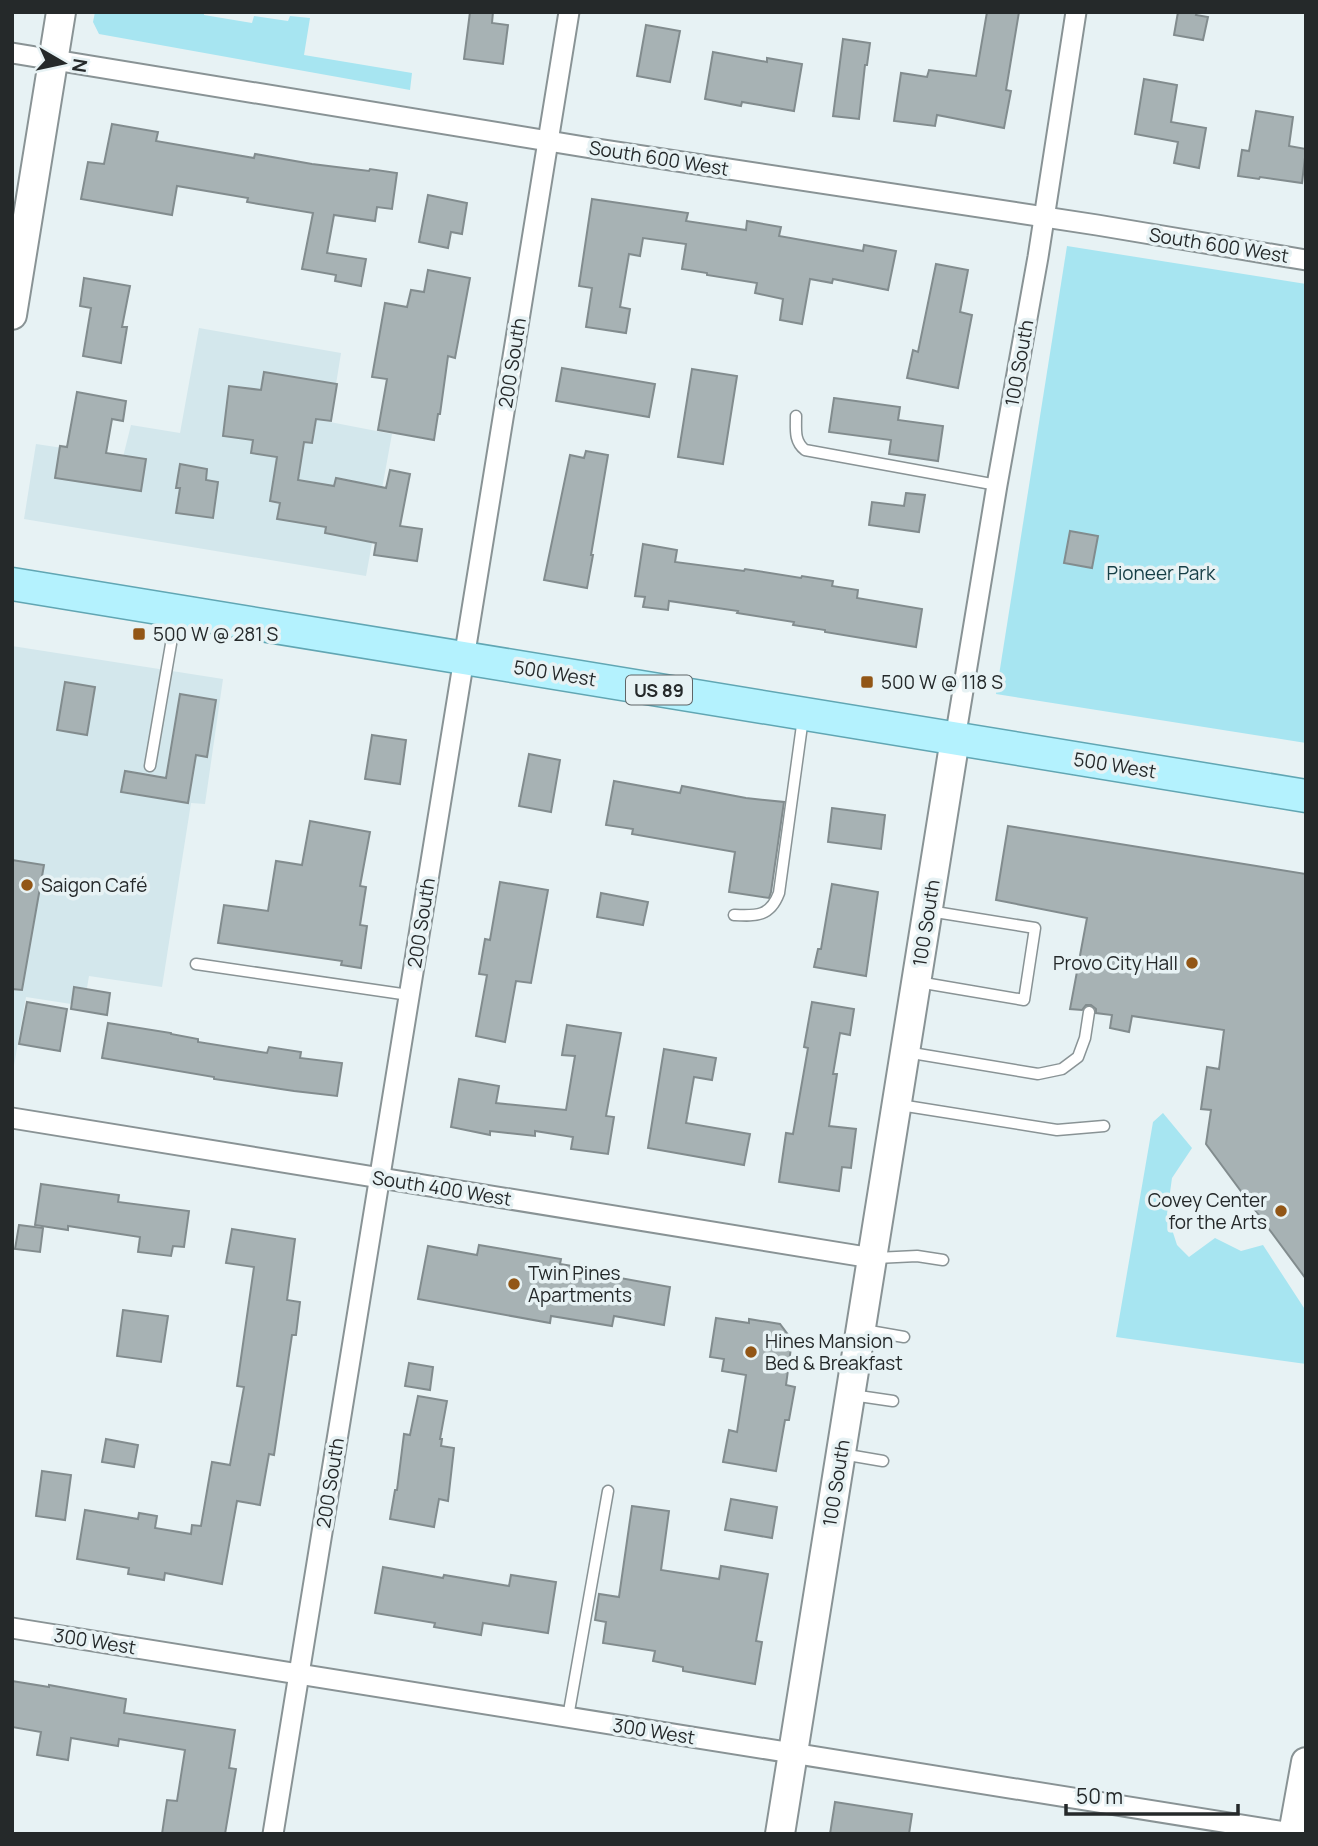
<svg xmlns="http://www.w3.org/2000/svg" width="1318" height="1846" viewBox="0 0 1318 1846" font-family="Manrope,sans-serif">
<style>
.built{fill:#d3e7ec}
.green{fill:#a7e5f1}
.building{fill:#a7b2b4;stroke:#828c8e;stroke-width:2}
.lines{fill:none;stroke-linecap:round;stroke-linejoin:round}
.lane-casing{stroke:#899395;stroke-width:13}
.street-casing{stroke:#899395;stroke-width:23}
.secondary-casing{stroke:#899395;stroke-width:32}
.primary-casing{stroke:#61a6b3;stroke-width:35}
.lane{stroke:#fff;stroke-width:10}
.street{stroke:#fff;stroke-width:19}
.secondary{stroke:#fff;stroke-width:28}
.primary{stroke:#b4f2fe;stroke-width:32}
.poi-dot{fill:#925616;stroke:#e7f2f4;stroke-width:2.5}
.labels{text-anchor:middle;dominant-baseline:central;stroke-width:7;stroke-linejoin:round;paint-order:stroke}
.shield{fill:#e7f2f4;stroke:#5f6567;stroke-width:2}
.shield-label{font-size:18px;font-weight:bold;fill:#25292a}
.street-label{font-size:19px;fill:#25292a;stroke:#e7f2f4}
.park-label{font-size:19px;fill:#163e46;stroke:#e7f2f4}
.poi-label{font-size:19px;fill:#25292a;stroke:#e7f2f4;text-anchor:start}
</style>
<rect width="100%" height="100%" fill="#e7f2f4"/>
<g class="built">
<polygon points="199,328 341,353 330,422 392,434 366,576 24,519 36,444 123,457 131,425 180,433"/>
<polygon points="12,646 223,679 205,804 191,803 162,987 89,976 84,1006 26,997 12,1077"/>
</g>
<g class="green">
<polygon points="95,12 204,12 204,15 252,23 254,16 288,21 290,16 310,18 304,55 412,73 410,90 99,34 93,22"/>
<polygon points="1067,246 1306,284 1306,743 996,694"/>
<polygon points="1163,1113 1192,1148 1172,1178 1167,1214 1177,1245 1189,1257 1215,1238 1241,1251 1263,1245 1306,1311 1306,1364 1116,1337 1153,1122"/>
</g>
<g class="building">
<polygon points="470,12 493,12 492,23 508,25 503,64 464,59"/>
<polygon points="987,12 1019,12 1006,90 1011,91 1004,128 937,115 935,126 894,121 901,73 927,77 929,70 976,76"/>
<polygon points="1178,12 1197,12 1196,15 1208,17 1203,40 1174,35"/>
<polygon points="646,25 680,31 670,82 637,76"/>
<polygon points="843,39 870,43 867,65 865,65 859,119 833,116"/>
<polygon points="713,52 767,62 767,58 802,64 794,111 742,102 741,106 705,99"/>
<polygon points="1144,79 1177,85 1171,122 1206,128 1199,168 1174,163 1178,142 1135,134"/>
<polygon points="1256,111 1293,117 1289,146 1306,149 1302,183 1260,177 1259,179 1238,176 1242,150 1249,151"/>
<polygon points="112,124 158,132 156,141 254,158 255,154 312,164 369,171 370,169 397,173 392,209 377,207 375,221 334,215 327,253 366,259 361,286 335,281 336,275 302,269 313,213 247,202 248,198 177,186 172,215 81,199 88,162 104,164"/>
<polygon points="428,195 467,203 462,234 451,232 448,248 419,242"/>
<polygon points="592,199 688,213 686,221 746,230 747,221 781,227 779,236 863,251 864,245 896,251 888,290 833,279 832,283 810,279 802,324 780,320 783,299 755,293 757,283 707,275 707,273 682,269 686,244 643,238 640,256 629,254 620,307 630,309 626,333 586,327 592,288 579,286"/>
<polygon points="936,264 968,270 960,312 972,315 958,388 907,378 913,350 918,352"/>
<polygon points="428,270 470,278 455,358 448,356 440,414 438,414 434,440 378,430 387,379 372,377 385,303 407,307 411,290 424,292"/>
<polygon points="84,278 130,286 122,327 127,327 121,363 83,356 91,308 80,306"/>
<polygon points="562,368 655,384 649,417 556,401"/>
<polygon points="692,369 737,376 723,464 678,457"/>
<polygon points="264,372 337,384 331,421 316,419 312,443 304,442 298,480 334,486 336,478 386,488 390,470 410,474 400,526 422,529 417,561 374,555 376,543 325,533 326,527 277,519 280,503 270,501 277,457 251,453 253,440 223,436 229,386 261,390"/>
<polygon points="77,392 126,401 123,421 112,419 106,453 146,459 141,491 55,478 60,446 67,447"/>
<polygon points="834,398 900,407 898,420 943,426 938,461 889,454 891,440 829,432"/>
<polygon points="586,451 608,455 591,555 593,555 587,588 544,580 570,455 584,458"/>
<polygon points="180,464 207,469 206,480 218,482 213,518 176,513 180,488 176,488"/>
<polygon points="906,493 925,495 919,532 869,525 872,502 904,506"/>
<polygon points="1070,531 1098,536 1092,568 1064,563"/>
<polygon points="643,544 677,550 675,562 744,571 745,569 801,578 802,576 833,581 832,586 858,590 857,598 922,609 916,647 825,632 825,630 793,625 794,622 737,613 738,611 669,601 668,610 643,607 645,597 635,596"/>
<polygon points="65,682 95,687 87,735 57,730"/>
<polygon points="180,694 216,700 207,757 196,755 188,803 121,792 125,771 166,778"/>
<polygon points="372,735 406,740 400,784 365,779"/>
<polygon points="529,754 560,760 551,812 519,806"/>
<polygon points="614,781 680,793 682,786 746,798 784,802 771,892 769,898 729,892 735,852 632,834 633,829 606,825"/>
<polygon points="832,808 885,815 881,849 828,842"/>
<polygon points="310,821 370,832 360,886 366,887 360,925 367,926 361,968 341,965 342,961 218,943 224,905 268,911 276,861 302,865"/>
<polygon points="1008,826 1306,874 1306,1279 1206,1144 1211,1110 1201,1109 1207,1067 1219,1069 1224,1030 1132,1016 1129,1032 1110,1028 1112,1015 1096,1013 1096,1009 1091,1005 1086,1005 1082,1010 1070,1009 1087,918 996,900"/>
<polygon points="12,860 44,865 22,990 12,989"/>
<polygon points="500,882 548,890 531,983 516,981 505,1042 476,1036 487,975 479,974 485,939 490,940"/>
<polygon points="832,884 878,892 866,976 814,967 818,949 821,949"/>
<polygon points="601,893 648,902 643,925 597,917"/>
<polygon points="74,987 110,993 107,1015 71,1009"/>
<polygon points="27,1002 67,1009 60,1051 19,1044"/>
<polygon points="812,1002 854,1009 850,1035 840,1033 833,1074 837,1074 829,1126 856,1129 851,1168 842,1167 839,1191 779,1182 786,1133 793,1134 808,1048 804,1047"/>
<polygon points="108,1023 171,1033 171,1034 198,1039 198,1042 267,1053 269,1047 301,1052 300,1058 342,1063 337,1096 294,1091 214,1079 214,1077 102,1058"/>
<polygon points="567,1025 621,1033 606,1116 614,1117 608,1154 571,1149 573,1137 535,1131 535,1136 490,1131 490,1135 451,1127 459,1079 499,1086 496,1103 566,1110 575,1056 562,1055"/>
<polygon points="664,1049 716,1058 712,1080 694,1077 686,1123 750,1134 744,1165 648,1148"/>
<polygon points="41,1184 119,1195 118,1202 189,1211 184,1247 173,1246 171,1256 138,1252 140,1237 68,1226 68,1230 35,1225"/>
<polygon points="19,1225 43,1228 40,1252 15,1249"/>
<polygon points="232,1229 295,1239 287,1300 300,1302 296,1335 292,1335 274,1455 269,1454 260,1505 237,1501 222,1584 165,1573 164,1580 128,1574 129,1568 77,1559 85,1510 138,1519 139,1513 157,1516 155,1528 191,1534 192,1525 201,1526 212,1462 230,1465 244,1387 237,1386 254,1267 226,1263"/>
<polygon points="479,1245 561,1259 560,1264 621,1274 620,1278 670,1287 664,1325 614,1316 612,1326 551,1316 550,1323 418,1299 428,1246 477,1255"/>
<polygon points="123,1310 168,1316 161,1362 117,1356"/>
<polygon points="716,1318 749,1323 749,1319 780,1324 792,1340 786,1385 795,1387 789,1420 785,1420 776,1471 723,1462 729,1430 737,1432 746,1375 722,1371 724,1359 710,1357"/>
<polygon points="409,1363 433,1367 430,1390 405,1386"/>
<polygon points="418,1396 447,1401 440,1439 442,1439 441,1446 454,1448 448,1501 439,1499 434,1527 390,1519 395,1490 397,1490 404,1434 410,1435"/>
<polygon points="106,1439 138,1445 134,1467 102,1462"/>
<polygon points="42,1471 71,1475 65,1520 36,1516"/>
<polygon points="731,1499 777,1507 772,1538 725,1530"/>
<polygon points="632,1506 669,1511 661,1570 719,1579 721,1566 768,1574 756,1641 762,1642 755,1684 683,1671 683,1667 653,1661 655,1651 603,1643 606,1622 595,1620 599,1594 619,1597"/>
<polygon points="383,1567 443,1578 444,1575 509,1586 511,1575 556,1582 548,1633 483,1623 481,1635 434,1627 435,1623 375,1613"/>
<polygon points="12,1681 49,1687 49,1685 126,1699 124,1713 235,1730 229,1768 236,1769 225,1834 162,1834 167,1800 177,1801 185,1750 119,1739 118,1746 71,1738 68,1760 37,1755 41,1732 12,1727"/>
<polygon points="835,1802 912,1814 909,1834 830,1834"/>
</g>
<g class="lines">
<defs>
<g id="lane">
<path d="M796 416C796 430 794 441 805 450L997 485"/>
<polyline points="150,766 176,615"/>
<path d="M734 915C756 916 770 917 779 893L803 718"/>
<polyline points="196,964 409,995"/>
<polyline points="918,982 1024,1000 1035,928 929,911"/>
<polyline points="906,1052 1038,1074 1062,1069 1078,1057 1085,1038 1089,1012"/>
<polyline points="900,1105 1057,1130 1104,1126"/>
<polyline points="876,1258 917,1256 943,1260"/>
<polyline points="864,1330 904,1337"/>
<polyline points="852,1395 893,1401"/>
<polyline points="842,1454 883,1461"/>
<polyline points="568,1717 608,1491"/>
</g>
<g id="street">
<polyline points="12,53 591,148 1097,225 1306,260"/>
<polyline points="955,739 997,485 1038,257 1076,12"/>
<polyline points="12,1118 872,1258"/>
<polyline points="12,1628 1297,1834"/>
<polyline points="273,1834 569,12"/>
</g>
<g id="secondary">
<polyline points="12,315 61,12"/>
<polyline points="780,1834 955,739"/>
<polyline points="1293,1834 1306,1762"/>
</g>
<polyline id="primary" points="12,584 1306,796"/>
</defs>
<use href="#lane" class="lane-casing"/>
<use href="#street" class="street-casing"/>
<use href="#secondary" class="secondary-casing"/>
<use href="#primary" class="primary-casing"/>
<use href="#lane" class="lane"/>
<use href="#street" class="street"/>
<use href="#secondary" class="secondary"/>
<use href="#primary" class="primary"/>
</g>
<g class="poi-dot">
<rect x="132" y="627" width="14" height="14" rx="3.5"/>
<rect x="860" y="675" width="14" height="14" rx="3.5"/>
<circle cx="27" cy="885" r="7"/>
<circle cx="1192" cy="963" r="7"/>
<circle cx="1281" cy="1211" r="7"/>
<circle cx="514" cy="1284" r="7"/>
<circle cx="751" cy="1352" r="7"/>
</g>
<g class="labels">
<rect class="shield" x="626" y="675.5" width="66" height="29" rx="5"/>
<g class="shield-label">
<text x="659" y="690">US 89</text>
</g>
<g class="street-label">
<text transform="translate(659 158) rotate(9)">South 600 West</text>
<text transform="translate(1219 245) rotate(9)">South 600 West</text>
<text transform="translate(512 363) rotate(-81)">200 South</text>
<text transform="translate(1019 363) rotate(-80)">100 South</text>
<text transform="translate(555 673) rotate(9)">500 West</text>
<text transform="translate(1115 765) rotate(9)">500 West</text>
<text transform="translate(421 923) rotate(-81)">200 South</text>
<text transform="translate(926 923) rotate(-81)">100 South</text>
<text transform="translate(442 1188) rotate(9)">South 400 West</text>
<text transform="translate(330 1483) rotate(-81)">200 South</text>
<text transform="translate(836 1483) rotate(-81)">100 South</text>
<text transform="translate(95 1641) rotate(9)">300 West</text>
<text transform="translate(654 1731) rotate(9)">300 West</text>
</g>
<g class="park-label">
<text x="1161" y="573">Pioneer Park</text>
</g>
<g class="poi-label">
<text x="153" y="634">500 W @ 281 S</text>
<text x="881" y="682">500 W @ 118 S</text>
<text x="41" y="885">Saigon Café</text>
<text x="1178" y="963" text-anchor="end">Provo City Hall</text>
<text x="1267" y="1200" text-anchor="end">Covey Center<tspan x="1267" dy="22">for the Arts</tspan></text>
<text x="528" y="1273">Twin Pines<tspan x="528" dy="22">Apartments</tspan></text>
<text x="765" y="1341">Hines Mansion<tspan x="765" dy="22">Bed &amp; Breakfast</tspan></text>
</g>
</g>
<rect width="1318" height="1846" fill="none" stroke="#25292a" stroke-width="28"/>
<g transform="translate(63 63) rotate(99)" stroke="#e7f2f4" stroke-width="5" paint-order="stroke">
<path d="M0-5L12 26L0 18L-12 26Z" fill="#25292a"/>
<text y="-10" font-size="19" font-weight="bold" text-anchor="middle" fill="#25292a">N</text>
</g>
<path d="M1066 1804v10h172v-10" fill="none" stroke="#25292a" stroke-width="3.5"/>
<text x="1076" y="1804" font-size="21" fill="#25292a" stroke="#e7f2f4" stroke-width="5" paint-order="stroke">50 m</text>
</svg>
